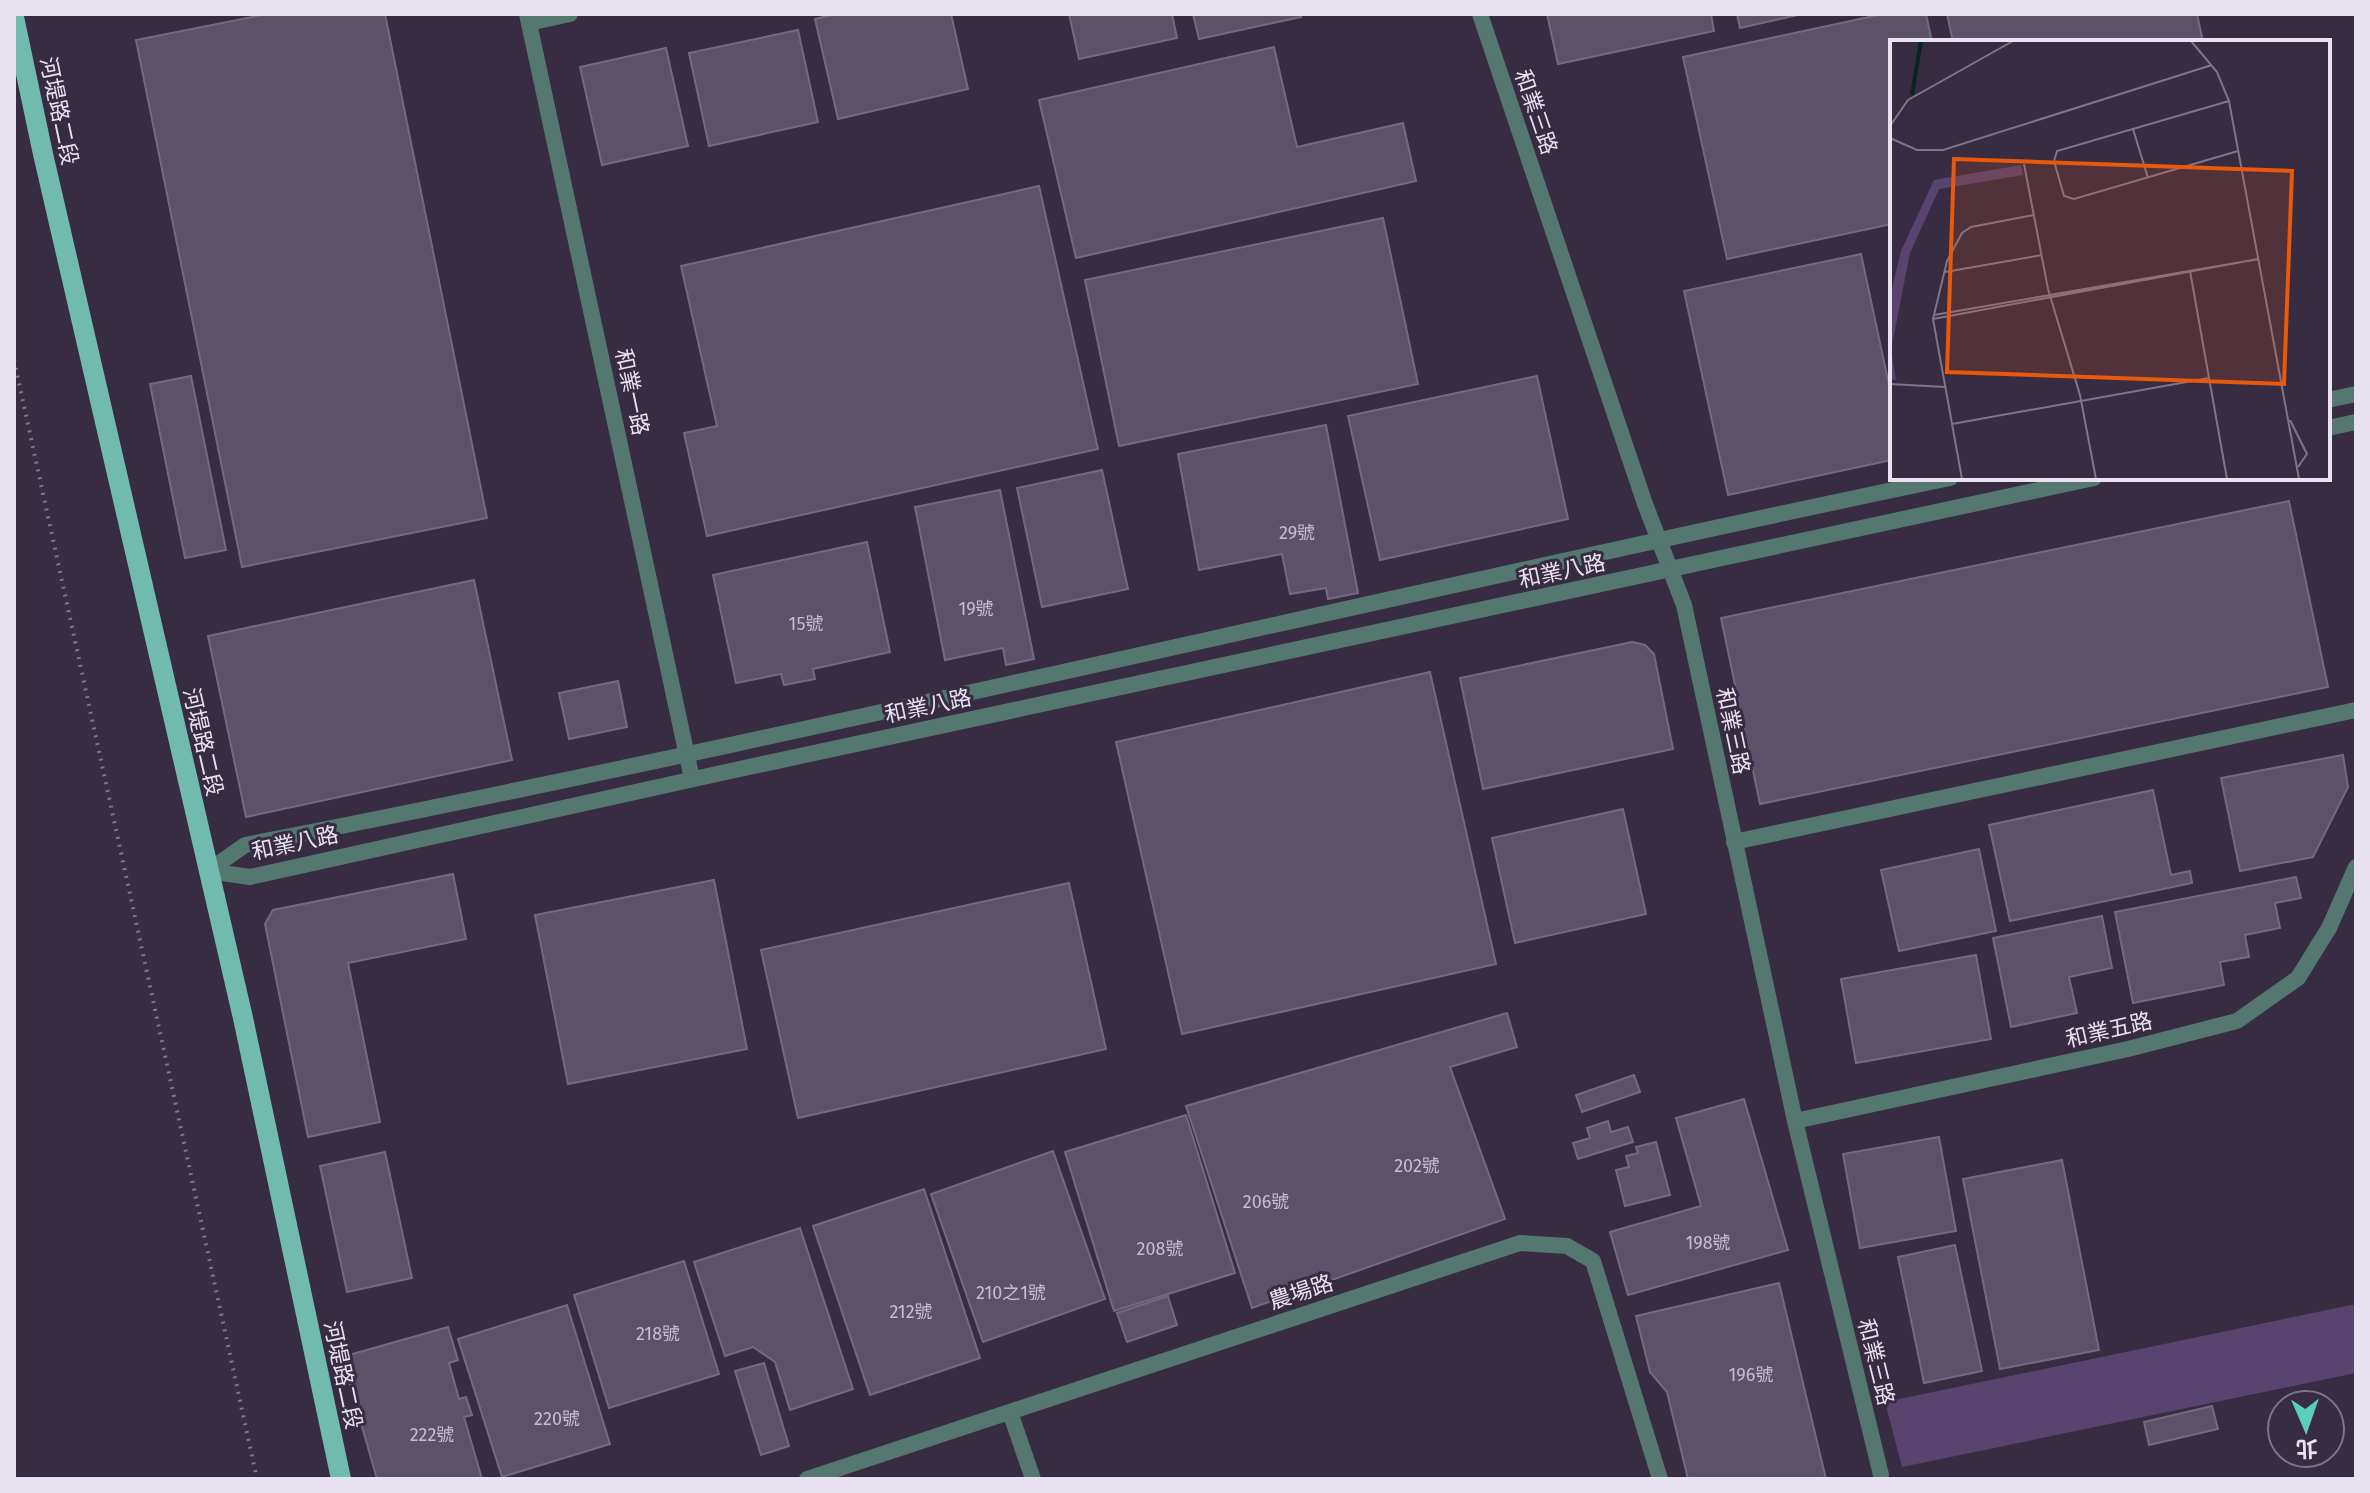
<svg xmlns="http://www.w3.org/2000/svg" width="2370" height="1493" viewBox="0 0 2370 1493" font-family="'Fira Sans','Noto Sans TC',sans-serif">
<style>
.green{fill:#59446f}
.building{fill:#5c5169;stroke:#746982;stroke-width:2}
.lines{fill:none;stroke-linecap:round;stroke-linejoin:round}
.path{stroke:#7e7588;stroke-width:4;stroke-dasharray:2 6;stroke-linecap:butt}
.street{stroke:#547770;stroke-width:16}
.primary{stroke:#71bbae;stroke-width:20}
.labels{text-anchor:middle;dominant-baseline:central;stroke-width:6;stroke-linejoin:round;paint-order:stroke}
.number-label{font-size:18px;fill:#c6becf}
.street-label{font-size:22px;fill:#e9e3f1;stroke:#372c42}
.inset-river{fill:none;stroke:#082621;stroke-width:4}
.inset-road{fill:none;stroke:#7e7588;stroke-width:2}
.view{fill:#e8590c;fill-opacity:0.15;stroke:#e8590c;stroke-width:4}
.inset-edge{fill:none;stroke:#e9e3f1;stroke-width:4}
</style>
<rect width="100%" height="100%" fill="#372c42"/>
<polygon class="green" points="2356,1304 2356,1373 1902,1467 1885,1402"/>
<g class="building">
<polygon points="267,14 385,14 487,518 242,567 136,40"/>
<polygon points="836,14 951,14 968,89 838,119 815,19"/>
<polygon points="1069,14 1172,14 1177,38 1079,59"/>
<polygon points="1193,14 1300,14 1301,17 1199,39"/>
<polygon points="1547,14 1711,14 1714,31 1558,64"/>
<polygon points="1737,14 1802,14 1740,28"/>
<polygon points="1883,14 1926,14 1932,42 1892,42 1892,224 1727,259 1683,57"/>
<polygon points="1947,14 2197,14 2203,42 1953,42"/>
<polygon points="798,30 818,122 709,146 689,53"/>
<polygon points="1274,47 1297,147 1403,123 1416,181 1076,258 1039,100"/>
<polygon points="666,48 688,146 602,165 580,67"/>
<polygon points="1039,186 1098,449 707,536 684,433 717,426 681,266"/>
<polygon points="1383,218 1418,384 1119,446 1085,280"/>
<polygon points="1861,254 1892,399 1892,460 1728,495 1684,291"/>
<polygon points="191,376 226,550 185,558 150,384"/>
<polygon points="1537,376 1568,519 1380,560 1348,416"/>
<polygon points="1326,425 1358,593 1328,599 1326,588 1290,594 1282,554 1199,570 1178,454"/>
<polygon points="1102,470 1128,589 1042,607 1017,488"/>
<polygon points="1000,490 1034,659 1006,665 1003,648 945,660 915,507"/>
<polygon points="2289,501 2328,687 1760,804 1721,618"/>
<polygon points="867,542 890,652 813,669 815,679 784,685 781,674 736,683 713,575"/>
<polygon points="474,580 512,760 246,817 208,636"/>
<polygon points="1632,642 1645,645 1654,654 1673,749 1483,789 1460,678"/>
<polygon points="1430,672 1496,964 1182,1034 1116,742"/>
<polygon points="618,681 627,727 569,739 559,693"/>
<polygon points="2343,755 2348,787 2313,857 2240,871 2221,778"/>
<polygon points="2153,790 2171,875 2190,871 2192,883 2010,921 1989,825"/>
<polygon points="1623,809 1646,914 1515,943 1492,838"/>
<polygon points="1979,849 1996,931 1899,951 1881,870"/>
<polygon points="453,874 466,939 348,963 380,1122 308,1137 265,924 273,910"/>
<polygon points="2296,877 2301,898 2275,903 2280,928 2245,935 2249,957 2220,962 2224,985 2133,1003 2115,912"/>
<polygon points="714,880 747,1049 568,1084 535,915"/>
<polygon points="1069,883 1106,1049 798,1118 761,950"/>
<polygon points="2102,916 2112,968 2069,977 2077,1013 2011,1027 1993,938"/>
<polygon points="1976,955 1991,1039 1856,1063 1841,979"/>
<polygon points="1507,1013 1517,1047 1450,1067 1505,1219 1252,1308 1186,1106"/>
<polygon points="1634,1075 1640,1092 1582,1112 1576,1095"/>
<polygon points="1744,1099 1788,1250 1628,1295 1610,1232 1701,1206 1676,1118"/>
<polygon points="1186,1115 1235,1273 1114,1311 1065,1152"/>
<polygon points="1608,1121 1611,1132 1628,1127 1633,1142 1578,1159 1573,1143 1590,1138 1587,1128"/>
<polygon points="1939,1137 1956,1231 1860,1248 1843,1154"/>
<polygon points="1656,1142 1670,1195 1625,1206 1616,1170 1629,1167 1626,1156 1638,1153 1636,1147"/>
<polygon points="1053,1151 1105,1299 983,1342 931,1194"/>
<polygon points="385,1152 412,1278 347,1292 320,1166"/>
<polygon points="2062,1160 2099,1350 2000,1369 1963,1179"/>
<polygon points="924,1189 980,1358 870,1395 813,1226"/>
<polygon points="800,1228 853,1389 790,1410 775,1362 753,1347 725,1356 694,1262"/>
<polygon points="1955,1245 1982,1371 1924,1383 1898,1257"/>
<polygon points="684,1261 719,1374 609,1408 574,1295"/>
<polygon points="1779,1283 1826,1479 1688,1479 1667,1392 1650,1372 1636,1316"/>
<polygon points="1168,1296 1177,1325 1127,1342 1117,1313"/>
<polygon points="567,1305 610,1444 502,1477 458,1339"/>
<polygon points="448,1327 458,1360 449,1363 459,1399 466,1397 472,1415 464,1417 482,1479 377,1479 342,1357"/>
<polygon points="764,1363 789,1446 761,1455 735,1371"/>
<polygon points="2212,1406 2218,1429 2149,1445 2144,1422"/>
</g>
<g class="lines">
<polyline class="path" points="14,360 257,1479"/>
<g class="street">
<polyline points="527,14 692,779"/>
<polyline points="1480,14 1645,504 1684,605 1795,1121 1881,1475"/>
<polyline points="529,23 570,14"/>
<polyline points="2328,400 2356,394"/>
<polyline points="2328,428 2356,422"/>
<polyline points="1734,842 2356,710"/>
<polyline points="208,871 250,877 735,770 2094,478"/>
<path d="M208 871 245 845C816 734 1381 596 1950 478"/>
<polyline points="1795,1121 2128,1049 2237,1021 2298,978 2329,928 2356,867"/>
<polyline points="1010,1412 1033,1479"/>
<polyline points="807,1479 1520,1243 1567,1246 1593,1261 1660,1479"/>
</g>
<polyline class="primary" points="14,17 43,154 243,1018 341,1479"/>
</g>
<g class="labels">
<g class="number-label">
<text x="1297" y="533">29號</text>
<text x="976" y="609">19號</text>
<text x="806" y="624">15號</text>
<text x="1417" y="1166">202號</text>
<text x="1266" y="1202">206號</text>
<text x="1708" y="1243">198號</text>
<text x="1160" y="1249">208號</text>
<text x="1011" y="1293">210之1號</text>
<text x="911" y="1312">212號</text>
<text x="658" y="1334">218號</text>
<text x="1751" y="1375">196號</text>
<text x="557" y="1419">220號</text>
<text x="432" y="1435">222號</text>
</g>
<g class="street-label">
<text transform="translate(59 111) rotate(78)">河堤路二段</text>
<text transform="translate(1536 112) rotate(71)">和業三路</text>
<text transform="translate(632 392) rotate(78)">和業一路</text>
<text transform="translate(1562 571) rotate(-12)">和業八路</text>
<text transform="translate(928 706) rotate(-12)">和業八路</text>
<text transform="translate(1733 731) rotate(78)">和業三路</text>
<text transform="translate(203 742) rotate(77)">河堤路二段</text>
<text transform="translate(295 843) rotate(-12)">和業八路</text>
<text transform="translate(2109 1030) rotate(-13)">和業五路</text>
<text transform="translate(1301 1292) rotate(-18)">農場路</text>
<text transform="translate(1876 1362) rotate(76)">和業三路</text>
<text transform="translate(343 1375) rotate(78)">河堤路二段</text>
</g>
</g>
<g transform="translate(1890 40)">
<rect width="440" height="440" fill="#372c42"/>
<path d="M131 125 133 135 49 149 20 213 1 310 6 340 0 339V258L3 244 11 211 44 140Z" fill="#59446f"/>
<path class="inset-river" d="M22 55 31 1"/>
<path class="inset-road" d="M301 1 327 32 339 61 409 439M339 61 167 111 164 121 174 156 184 159 348 111M0 86 18 60 123 1M243 89 258 138M0 98 27 110H53L322 25M134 124 158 249 190 355 206 439M300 231 337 439M55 232 152 215M44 275 369 219M43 279 368 219M0 344 55 347M400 380 417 414 408 427M62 384 319 338M72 439 43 279 57 221 72 193 81 187 144 175"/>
<path class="view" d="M64 119 402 131 394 344 57 332Z"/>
<rect width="440" height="440" class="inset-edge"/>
</g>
<rect width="2370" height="1493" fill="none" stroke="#e9e3f1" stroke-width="32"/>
<g transform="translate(2306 1429) rotate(178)"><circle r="38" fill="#372c42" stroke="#7e7588" stroke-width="2"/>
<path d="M0-6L14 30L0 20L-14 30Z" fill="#5bcebb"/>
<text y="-12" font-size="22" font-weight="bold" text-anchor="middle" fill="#e9e3f1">北</text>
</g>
</svg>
